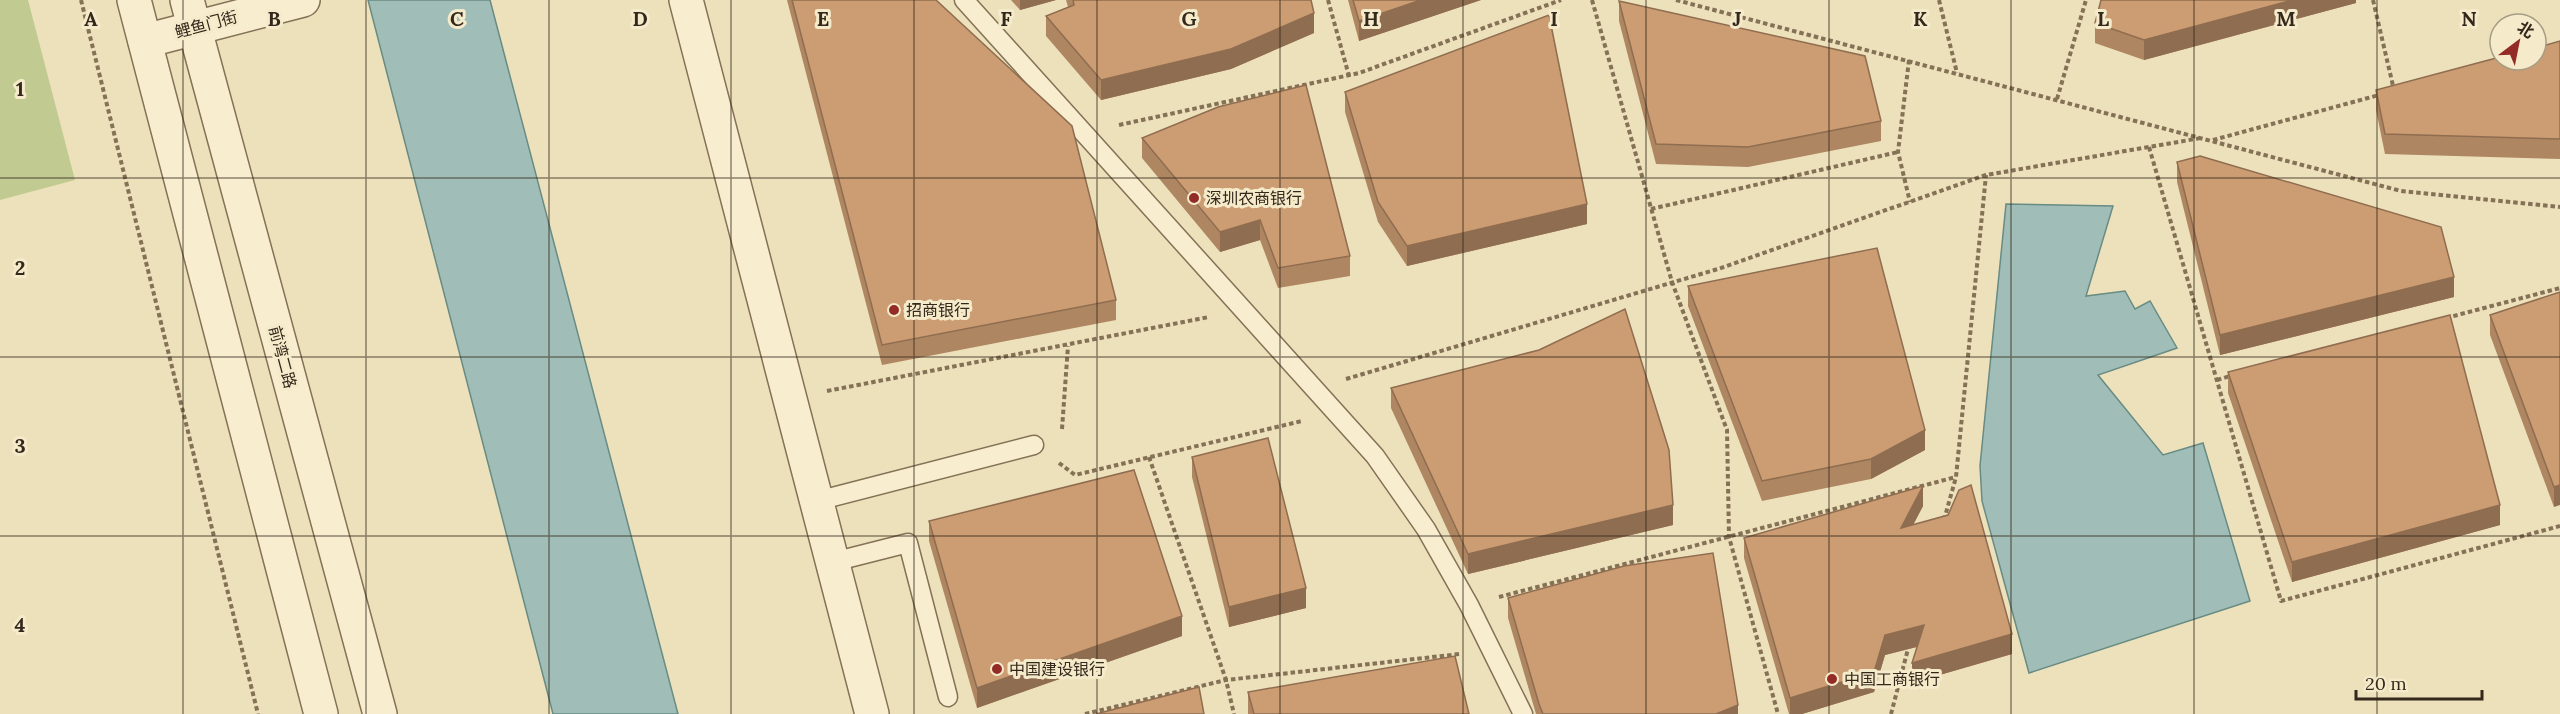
<svg xmlns="http://www.w3.org/2000/svg" width="2560" height="714" viewBox="0 0 2560 714" font-family="Lora,'Noto Sans SC',serif">
<style>
.green{fill:#c1cb91}
.water{fill:#a0beb7;stroke:#688b84;stroke-width:1.5}
.lines{fill:none;stroke-linecap:round;stroke-linejoin:round}
.service-casing{stroke:#847156;stroke-width:21}
.minor-casing{stroke:#847156;stroke-width:36}
.tertiary-casing{stroke:#847156;stroke-width:36}
.path{stroke:#847156;stroke-width:4;stroke-dasharray:4.5 3;stroke-linecap:butt}
.service{stroke:#f8eecf;stroke-width:18}
.minor{stroke:#f8eecf;stroke-width:33}
.tertiary{stroke:#f8eecf;stroke-width:33}
.wall{fill:#af8662}
.shaded-wall{fill:#8f6d50}
.building{fill:#cc9c72;stroke:#8f6d50;stroke-width:1.5}
.grid{fill:none;stroke:#33281b;stroke-width:1.5;stroke-opacity:0.55}
.poi-dot{fill:#932b26;stroke:#f5ebcb;stroke-width:2}
.labels{text-anchor:middle;dominant-baseline:central;stroke-width:6;stroke-linejoin:round;paint-order:stroke}
.street-label{font-size:16px;fill:#33281b;stroke:#f5ebcb}
.poi-label{font-size:16px;fill:#33281b;stroke:#f5ebcb;text-anchor:start}
.grid-label{font-size:20px;text-anchor:middle;font-weight:bold;fill:#33281b;stroke:#f5ebcb;stroke-width:6;stroke-linejoin:round;paint-order:stroke}
</style>
<rect width="100%" height="100%" fill="#ede1bc"/>
<polygon class="green" points="0,0 28,0 75,180 0,200"/>
<g class="water">
<polygon points="368,0 490,0 678,714 553,714"/>
<polygon points="2006,204 2113,206 2086,296 2125,291 2135,309 2150,301 2177,348 2098,375 2163,455 2203,443 2250,601 2029,673 1982,501 1980,466"/>
</g>
<g class="lines">
<defs>
<g id="service">
<polyline points="964,0 1375,456 1426,529 1469,605 1523,714"/>
<polyline points="817,501 1034,445"/>
<polyline points="833,562 908,543 948,697"/>
</g>
<polyline id="minor" points="686,0 872,714"/>
<g id="tertiary">
<polyline points="134,0 321,714"/>
<polyline points="187,0 380,714"/>
<polyline points="145,41 303,0"/>
</g>
</defs>
<use href="#service" class="service-casing"/>
<use href="#minor" class="minor-casing"/>
<use href="#tertiary" class="tertiary-casing"/>
<g class="path">
<polyline points="81,0 258,714"/>
<polyline points="1328,0 1349,76"/>
<polyline points="1592,0 1672,282 1727,430 1729,537 1778,714"/>
<polyline points="1676,0 2401,191 2560,207"/>
<polyline points="1939,0 1957,73"/>
<polyline points="2373,0 2394,90"/>
<polyline points="1909,60 1898,152 1910,202"/>
<polyline points="2057,99 2086,0"/>
<polyline points="1119,125 1359,73 1561,0"/>
<polyline points="2213,140 2379,95"/>
<polyline points="2149,147 2281,601 2560,526"/>
<polyline points="1651,209 1898,152"/>
<polyline points="2446,318 2560,288"/>
<polyline points="1346,379 1718,269 1986,175 2201,138"/>
<polyline points="2217,380 2230,376"/>
<polyline points="827,391 1209,317"/>
<polyline points="1062,429 1068,346"/>
<polyline points="1149,457 1226,680 1234,714"/>
<polyline points="1059,463 1075,475 1302,421"/>
<polyline points="1944,520 1956,477 1986,175"/>
<polyline points="1499,597 1956,477"/>
<polyline points="1085,714 1226,680 1460,654"/>
<polyline points="1891,714 1908,649"/>
</g>
<use href="#service" class="service"/>
<use href="#minor" class="minor"/>
<use href="#tertiary" class="tertiary"/>
</g>
<g class="wall">
<polygon points="787,0 936,0 1116,300 1116,320 882,365"/>
<polygon points="1011,0 1056,0 1020,10"/>
<polygon points="1066,0 1311,0 1314,33 1231,69 1101,100 1046,36 1046,16 1068,7"/>
<polygon points="1348,0 1481,0 1359,41"/>
<polygon points="2356,0 2356,3 2144,60 2095,43 2095,23"/>
<polygon points="1619,1 1881,121 1881,141 1748,167 1656,164 1619,21"/>
<polygon points="2560,41 2560,159 2385,154 2376,110 2376,90"/>
<polygon points="1345,92 1587,224 1407,266 1378,222 1345,112"/>
<polygon points="1142,138 1350,256 1350,276 1278,288 1260,240 1220,252 1142,158"/>
<polygon points="2177,162 2454,297 2220,355 2177,182"/>
<polygon points="1688,286 1925,450 1871,479 1762,501 1688,306"/>
<polygon points="2560,292 2554,507 2490,335 2490,315"/>
<polygon points="1539,350 1673,525 1468,574 1391,408 1391,388"/>
<polygon points="2228,372 2500,525 2292,582 2228,393"/>
<polygon points="1192,457 1306,608 1229,627 1192,477"/>
<polygon points="1923,506 1913,525 2012,654 1912,683 1917,647 1885,655 1874,692 1802,714 1789,714 1744,558 1744,538"/>
<polygon points="929,521 1182,636 977,708 929,541"/>
<polygon points="1508,598 1738,714 1536,714 1508,618"/>
<polygon points="1248,692 1469,714 1248,714"/>
</g>
<g class="shaded-wall">
<polygon points="1020,0 1056,0 1020,10"/>
<polygon points="1421,0 1481,0 1359,41 1359,21"/>
<polygon points="2293,0 2356,0 2356,3 2144,60 2144,40"/>
<polygon points="1314,13 1314,33 1231,69 1101,100 1101,80"/>
<polygon points="1587,204 1587,224 1407,266 1407,246"/>
<polygon points="1260,220 1260,240 1220,252 1220,232"/>
<polygon points="2454,277 2454,297 2220,355 2220,335"/>
<polygon points="1925,430 1925,450 1871,479 1871,459"/>
<polygon points="2560,485 2560,505 2554,507 2554,487"/>
<polygon points="1923,486 1923,506 1901,548 1901,528"/>
<polygon points="1673,505 1673,525 1468,574 1468,554"/>
<polygon points="2500,505 2500,525 2292,582 2292,562"/>
<polygon points="1306,588 1306,608 1229,627 1229,607"/>
<polygon points="1182,616 1182,636 977,708 977,688"/>
<polygon points="1924,625 1924,645 1885,655 1874,692 1802,714 1790,714 1790,698 1885,635"/>
<polygon points="2012,634 2012,654 1912,683 1912,663"/>
<polygon points="1738,705 1738,714 1716,714"/>
</g>
<g class="building">
<polygon points="792,0 936,0 1072,126 1116,300 882,345"/>
<polygon points="1073,0 1311,0 1314,13 1231,49 1101,80 1046,16 1074,5"/>
<polygon points="1353,0 1421,0 1359,21"/>
<polygon points="2101,0 2293,0 2144,40 2095,23"/>
<polygon points="1619,1 1865,56 1881,121 1748,147 1656,144"/>
<polygon points="1549,15 1587,204 1407,246 1378,202 1345,92"/>
<polygon points="2560,41 2560,139 2385,134 2376,90 2500,57 2500,60 2536,60 2536,48"/>
<polygon points="1306,85 1350,256 1278,268 1260,220 1220,232 1142,138 1218,107"/>
<polygon points="2200,156 2441,227 2454,277 2220,335 2177,162"/>
<polygon points="1877,248 1925,430 1871,459 1762,481 1688,286"/>
<polygon points="2560,292 2560,485 2554,487 2490,315"/>
<polygon points="1625,309 1669,450 1673,505 1468,554 1391,388 1539,350"/>
<polygon points="2450,315 2500,505 2292,562 2228,372"/>
<polygon points="1268,438 1306,588 1229,607 1192,457"/>
<polygon points="1134,470 1182,616 977,688 929,521"/>
<polygon points="1971,485 2012,634 1912,663 1924,625 1885,635 1874,672 1790,698 1744,538 1923,486 1901,528 1948,515 1959,490"/>
<polygon points="1713,553 1738,705 1716,714 1543,714 1539,704 1508,598 1624,566"/>
<polygon points="1455,656 1469,714 1254,714 1248,692"/>
<polygon points="1199,687 1204,714 1096,714"/>
</g>
<path class="grid" d="M183 0V714M366 0V714M549 0V714M731 0V714M914 0V714M1097 0V714M1280 0V714M1463 0V714M1646 0V714M1829 0V714M2011 0V714M2194 0V714M2377 0V714M0 178H2560M0 357H2560M0 536H2560"/>
<g class="poi-dot">
<circle cx="1194" cy="198" r="6"/>
<circle cx="894" cy="310" r="6"/>
<circle cx="997" cy="669" r="6"/>
<circle cx="1832" cy="679" r="6"/>
</g>
<g class="labels">
<g class="street-label">
<text transform="translate(206 24) rotate(-15)">鲤鱼门街</text>
<text transform="translate(283 357) rotate(75)">前湾二路</text>
</g>
<g class="poi-label">
<text x="1206" y="198">深圳农商银行</text>
<text x="906" y="310">招商银行</text>
<text x="1009" y="669">中国建设银行</text>
<text x="1844" y="679">中国工商银行</text>
</g>
</g>
<g class="grid-label">
<text x="91" y="26">A</text>
<text x="274" y="26">B</text>
<text x="457" y="26">C</text>
<text x="640" y="26">D</text>
<text x="823" y="26">E</text>
<text x="1006" y="26">F</text>
<text x="1189" y="26">G</text>
<text x="1371" y="26">H</text>
<text x="1554" y="26">I</text>
<text x="1737" y="26">J</text>
<text x="1920" y="26">K</text>
<text x="2103" y="26">L</text>
<text x="2286" y="26">M</text>
<text x="2469" y="26">N</text>
<text x="20" y="96">1</text>
<text x="20" y="275">2</text>
<text x="20" y="453">3</text>
<text x="20" y="632">4</text>
</g>
<g transform="translate(2518 42) rotate(32)"><circle r="28" fill="#f5ebcb" stroke="#a79d85" stroke-width="1.5"/>
<path d="M0-4.5L10 22L0 15L-10 22Z" fill="#932b26"/>
<text y="-9" font-size="16" font-weight="bold" text-anchor="middle" fill="#33281b">北</text>
</g>
<path d="M2356 690v9h126v-9" fill="none" stroke="#33281b" stroke-width="3"/>
<text x="2365" y="690" font-size="18" fill="#33281b" stroke="#f5ebcb" stroke-width="4.5" paint-order="stroke">20 m</text>
</svg>
